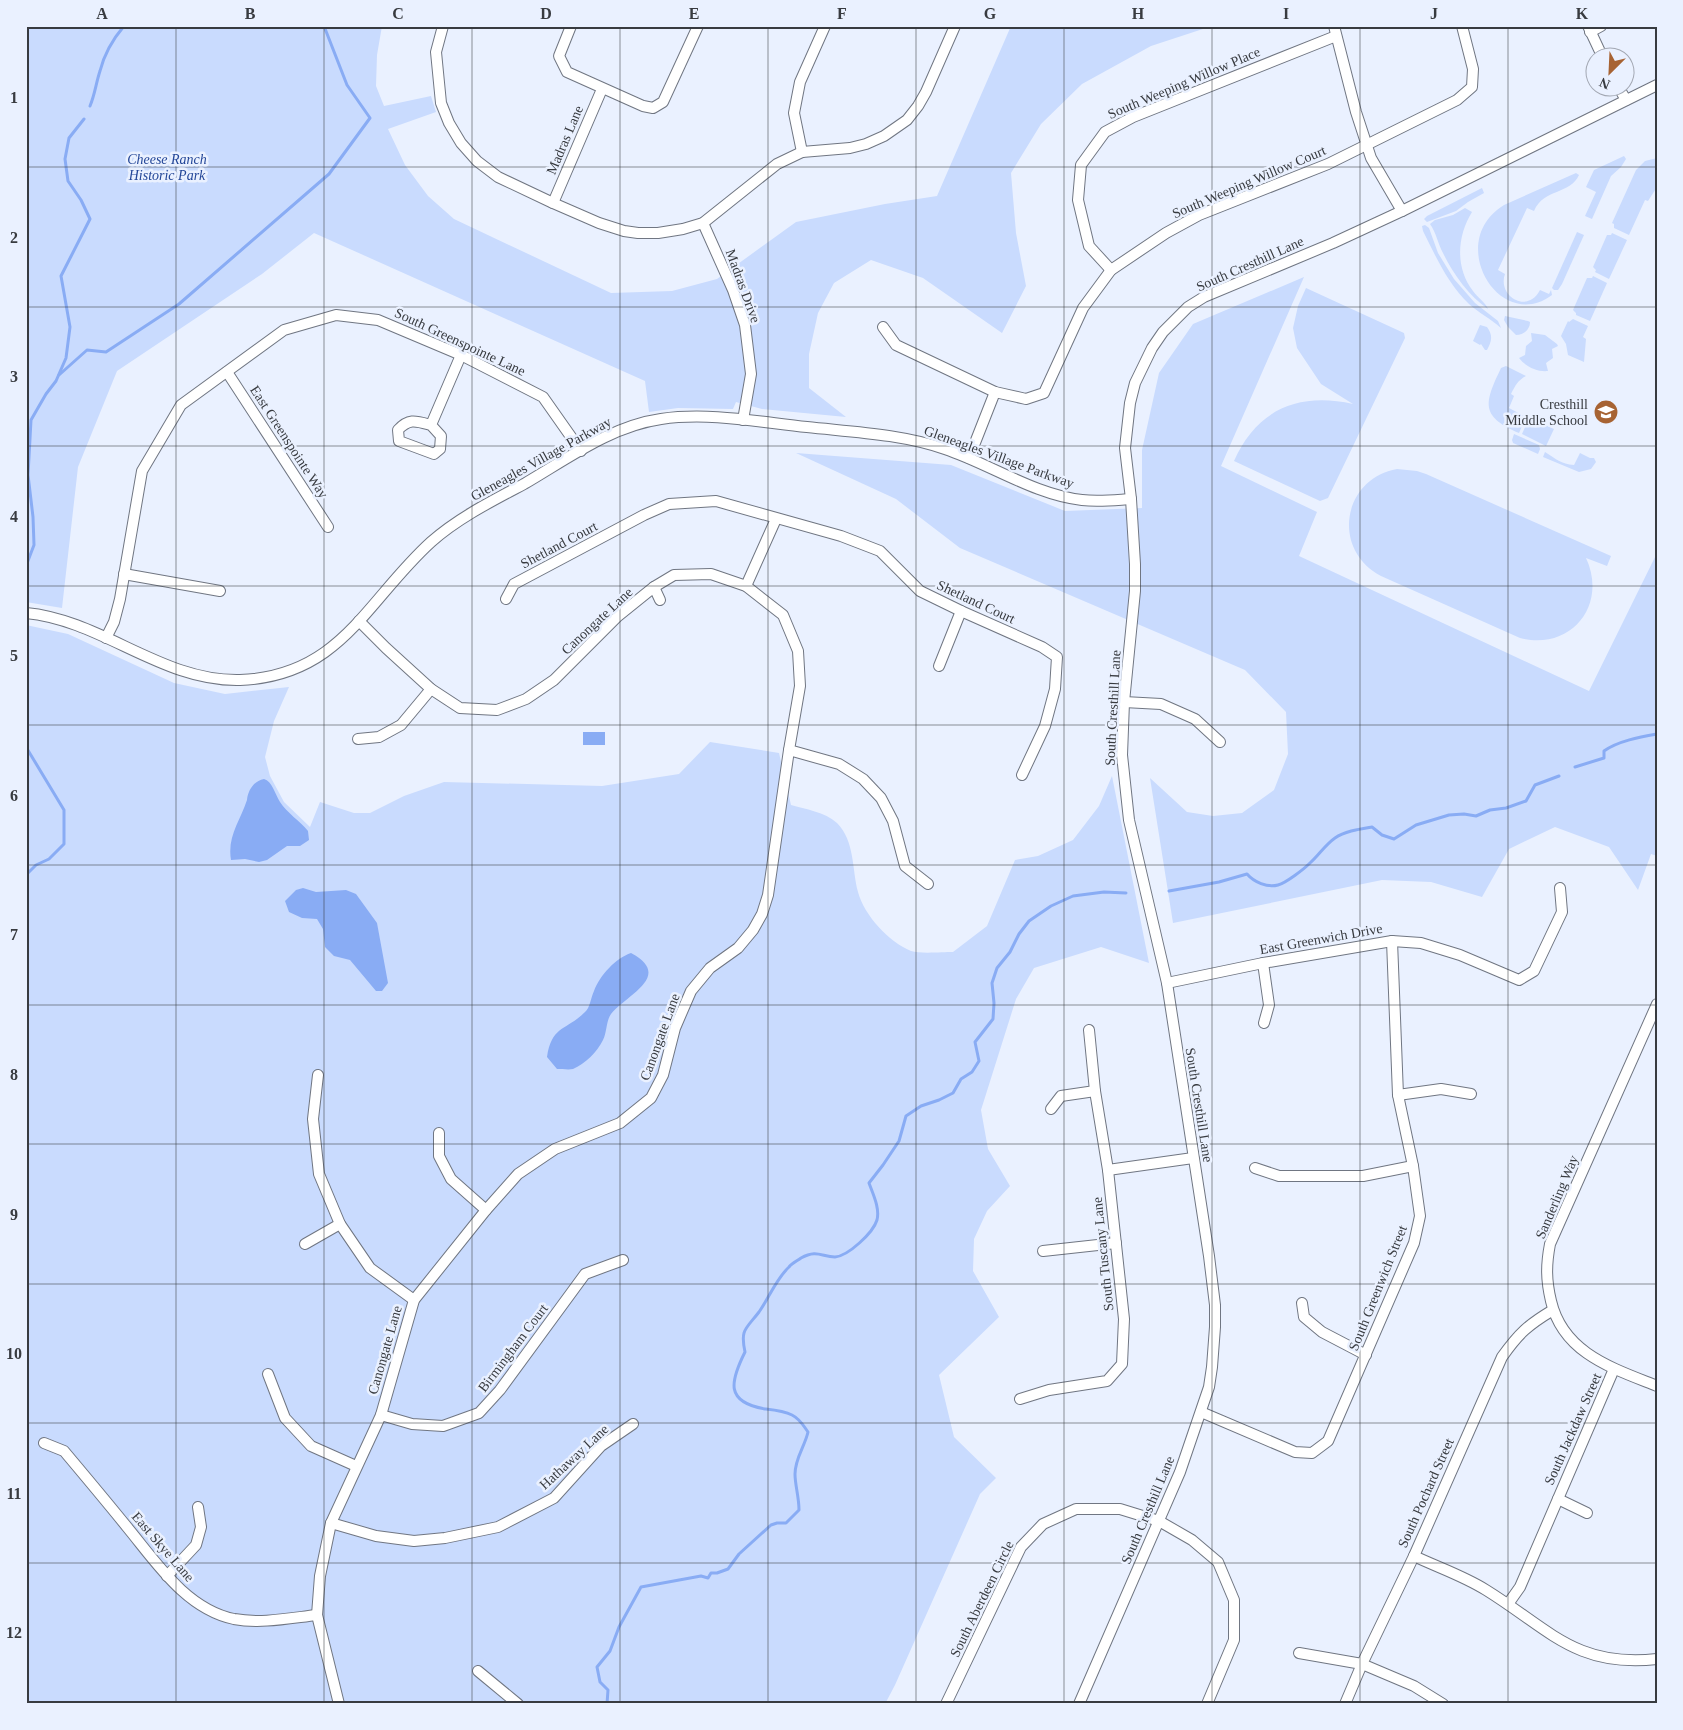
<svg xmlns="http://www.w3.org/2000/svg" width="1683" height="1730" viewBox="0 0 1683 1730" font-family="'Times New Roman',serif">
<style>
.green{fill:#c9dbfe}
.water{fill:#89acf4}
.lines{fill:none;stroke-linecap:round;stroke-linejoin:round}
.stream{stroke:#89acf4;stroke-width:3}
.minor-casing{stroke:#707682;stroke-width:12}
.minor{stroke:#fff;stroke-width:10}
.grid{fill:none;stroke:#383b40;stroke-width:1;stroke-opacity:0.55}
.labels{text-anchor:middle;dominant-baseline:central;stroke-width:5;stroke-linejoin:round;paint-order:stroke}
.street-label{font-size:14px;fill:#383b40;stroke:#eaf1ff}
.park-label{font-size:14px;font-style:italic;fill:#234698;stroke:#eaf1ff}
.poi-label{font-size:14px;fill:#383b40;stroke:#eaf1ff;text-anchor:end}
.neatline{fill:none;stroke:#383b40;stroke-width:2}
.grid-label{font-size:16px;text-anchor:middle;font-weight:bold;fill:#383b40}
</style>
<rect width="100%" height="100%" fill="#eaf1ff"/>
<g class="green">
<polygon points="26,26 382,26 377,55 376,86 384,106 431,96 436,112 388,129 405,165 428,196 454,219 611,293 672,291 717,279 796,222 885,204 937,196 1011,26 1212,26 1151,46 1082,84 1041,124 1011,173 1016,233 1026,286 1002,333 923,278 871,260 834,283 818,313 809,354 809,388 846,417 762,409 736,402 733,409 678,408 649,412 645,381 314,233 262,274 117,371 78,467 62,608 26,602"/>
<polygon points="1624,156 1626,159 1621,167 1611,176 1592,219 1585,216 1596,192 1586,187 1594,170"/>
<polygon points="1657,158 1657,187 1648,201 1645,200 1629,235 1614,228 1614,224 1612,223 1636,170 1645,161"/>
<path d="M1576 173 1579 175C1570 195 1544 188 1534 211L1527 208 1498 270 1505 274C1497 295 1527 315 1540 290L1549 294 1551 290 1552 295C1500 334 1444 242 1504 205Z"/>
<polygon points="1482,188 1484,193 1468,202 1456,211 1427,222 1424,219 1427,216"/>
<path d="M1465 208 1472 212C1457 236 1455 268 1473 291 1477 297 1486 303 1488 309 1469 296 1453 274 1443 253 1438 244 1436 232 1430 224L1435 220 1453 215Z"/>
<path d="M1425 225 1429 228 1438 253 1454 279 1475 303 1498 321 1501 328C1491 319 1479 313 1469 304 1448 284 1436 257 1423 231L1422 226Z"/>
<polygon points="1577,232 1584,235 1562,284 1558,290 1554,290 1552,288"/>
<polygon points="1612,233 1627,240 1609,279 1595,272 1596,270 1593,267 1607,235 1611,235"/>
<polygon points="1593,276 1607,283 1590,321 1576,315 1576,313 1573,310 1587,278 1592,278"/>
<polygon points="1304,277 1221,466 1317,512 1299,556 1589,691 1657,553 1657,856 1651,854 1638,890 1609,847 1555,827 1509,849 1482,897 1431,882 1382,880 1173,923 1150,778 1187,812 1213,816 1242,813 1274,790 1288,754 1286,712 1245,670 960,548 896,499 796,453 951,465 1065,511 1142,508 1142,450 1159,373 1193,324"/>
<path d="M1306 288 1404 333 1405 338 1328 498 1320 501 1234 461C1257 409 1299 392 1353 404L1321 384 1297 348 1293 328 1298 306Z"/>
<path d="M1505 316 1528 321 1530 322C1530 329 1524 335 1516 335L1508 327 1504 320Z"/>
<polygon points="1573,319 1588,326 1583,337 1586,339 1584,362 1568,355 1566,344 1561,336 1568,321 1569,322"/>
<path d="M1480 325 1487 327C1493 335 1492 341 1487 350H1485L1481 344 1480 345 1473 341Z"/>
<path d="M1531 333 1545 335 1557 344 1558 346 1552 349 1553 358 1546 363 1548 371C1537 372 1526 367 1519 358L1525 355 1526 346 1532 341Z"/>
<path d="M1506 366 1526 376C1518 380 1515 386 1511 394L1514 396 1509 408 1526 417 1519 433C1479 416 1485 402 1501 368Z"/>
<polygon points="1529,418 1554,429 1546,446 1522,434"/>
<polygon points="1514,434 1539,445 1540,449 1538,454 1513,443 1512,440"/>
<path d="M1545 452C1556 459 1561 464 1574 465L1580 453 1590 458H1594L1596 462 1591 469 1579 472 1543 457Z"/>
<path d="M1397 469 1417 471 1426 474 1611 556 1607 566 1586 558C1608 605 1571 651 1520 638L1381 576C1331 550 1342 479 1397 469Z"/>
<path d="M26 625 68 634 174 683 225 694 289 687 274 721 265 757 270 776 284 802 310 827 320 802 354 813H370L404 796 444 782 602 786 679 774 710 742 779 753 791 805C805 809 825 812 837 823 855 841 852 870 858 892 864 915 889 942 911 951 920 954 942 952 953 952L987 926 1015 860 1038 856 1073 840 1099 806 1112 776 1149 963 1101 947 1034 968 1016 999 981 1110 988 1149 1010 1186 987 1211 974 1239 973 1271 999 1317 939 1375 954 1437 996 1478 980 1494 895 1685 885 1704H26Z"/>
</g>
<g class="water">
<rect x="583" y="732" width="22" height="13"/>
<path d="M264 779C272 781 275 794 280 802 287 813 300 821 308 831L309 840 300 846H287L267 860 259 862 245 859 231 860C227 837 240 821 247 800 248 790 254 781 264 779Z"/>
<polygon points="303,888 316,892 346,890 356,894 377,923 388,983 382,991 376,991 350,960 334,956 325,947 323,929 317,919 302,918 289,912 285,901 296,890"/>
<path d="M631 953C674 976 626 995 611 1014 606 1021 607 1032 603 1040 597 1052 585 1064 573 1069 569 1070 562 1069 557 1069L547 1057C552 1025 566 1031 585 1012 590 1008 591 997 594 991 600 975 616 958 631 953Z"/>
</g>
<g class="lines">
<g class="stream">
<path d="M90 106C95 94 96 83 100 71 104 55 113 39 124 26"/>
<polyline points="59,375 87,350 106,352 179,304 329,174 370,118 347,85 324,26"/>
<polyline points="26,566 34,545 33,517 28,475 31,420 46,394 56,381 66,358 70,327 61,276 90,219 81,200 68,181 65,159 69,138 84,119"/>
<polyline points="26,747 64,810 64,844 49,859 36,865 28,873 26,872"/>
<path d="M1575 767 1604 758V751C1618 741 1640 737 1657 734"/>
<path d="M1169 891 1219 882 1247 874C1254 882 1267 888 1278 885 1286 883 1304 869 1310 863 1319 855 1325 845 1335 838 1345 831 1360 829 1372 827L1382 835 1394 839 1416 825 1449 815 1464 814 1476 816 1490 810 1506 808 1526 801 1535 785 1559 776"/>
<path d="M607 1704 608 1690 600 1682 597 1667 610 1651 619 1627 641 1587 701 1576 708 1578 711 1573H717L728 1569 739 1554 771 1525 777 1523H786L799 1510C799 1497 795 1485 795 1474 795 1458 805 1446 808 1432 803 1425 800 1419 792 1415 784 1411 774 1410 765 1409 725 1402 730 1382 745 1352 740 1329 746 1329 759 1312 769 1298 776 1279 789 1267 792 1263 797 1261 801 1258 817 1249 822 1257 835 1257 848 1256 873 1233 877 1220 880 1208 873 1194 869 1183L883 1165 899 1141 906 1116 921 1106 939 1100 953 1093 961 1079 972 1072 979 1061 975 1042 993 1019 994 1003 992 983 997 968 1010 952 1019 934 1029 921 1051 906 1073 896 1104 892 1126 893"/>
</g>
<defs>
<g id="minor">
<polyline points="443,26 436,52 441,103 449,123 461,143 477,161 498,177 553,203 599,223 624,231 638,233 658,233 683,229 703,223 777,164 802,152 850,148 866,144 884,136 907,120 918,106 926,92 955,26"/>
<polyline points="571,26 559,56 567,72 643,106 653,108 663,102 698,26"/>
<polyline points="1334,26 1356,112 1371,158 1402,211"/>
<polyline points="1588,26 1603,58"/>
<polyline points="1590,32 1601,26"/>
<polyline points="1619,88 1626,100"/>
<polyline points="802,152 794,113 800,82 825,26"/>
<polyline points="553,203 602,89"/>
<polyline points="703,223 733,290 745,325 751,374 743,420"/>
<polyline points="1111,270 1089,246 1078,200 1081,165 1105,132 1133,117 1336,36"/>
<polyline points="883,327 896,345 995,392 1026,399 1044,393 1083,308 1111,270 1166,233 1199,215 1328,164 1457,100 1472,87 1473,69 1462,26"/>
<polyline points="227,372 328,527"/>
<path d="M431 425 441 436 440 449 434 454 399 441 398 430C409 418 416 421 431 425L461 355"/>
<polyline points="969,458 995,392"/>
<polyline points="124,574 220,591"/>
<polyline points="746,586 776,519"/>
<polyline points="654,587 660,600"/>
<polyline points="506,599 514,584 644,515 669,504 716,501 841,536 880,551 920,591 961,611 1042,647 1057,657 1055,689 1045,726 1022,775"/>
<path d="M26 613C102 620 162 682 240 680 341 676 366 601 431 542 458 518 492 501 524 484 567 459 611 426 661 419 709 412 759 422 807 427 853 432 901 434 945 449 990 464 1035 495 1082 500 1099 502 1115 500 1131 499"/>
<polyline points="106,638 114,622 120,599 142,471 181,405 284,330 336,315 378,320 461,355 543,397 581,451"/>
<polyline points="939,666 961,611"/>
<polyline points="1124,702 1161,704 1195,719 1220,742"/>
<polyline points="358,739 379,737 401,725 431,689"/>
<polyline points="789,750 839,764 863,779 881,798 893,821 905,866 928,884"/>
<polyline points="1263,963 1269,1005 1264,1023"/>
<polyline points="1167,983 1263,963 1392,941 1421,943 1460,955 1519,980 1534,971 1562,912 1560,888"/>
<path d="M1657 1004 1550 1244C1546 1265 1546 1280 1551 1301 1563 1353 1612 1368 1657 1386"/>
<polyline points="318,1075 313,1119 319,1174 340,1224 370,1268 414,1300"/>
<polyline points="1398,1095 1441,1089 1471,1094"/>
<polyline points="1051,1109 1061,1096 1095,1091"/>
<polyline points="439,1133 439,1156 451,1179 486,1210"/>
<polyline points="1255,1168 1279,1176 1363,1176 1413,1166"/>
<polyline points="1108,1170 1193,1158"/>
<polyline points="305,1244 340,1224"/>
<polyline points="1043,1251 1116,1243"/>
<polyline points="1302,1303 1304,1317 1322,1332 1366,1355"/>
<polyline points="268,1374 285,1418 311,1446 356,1466"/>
<polyline points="1020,1399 1049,1390 1107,1381 1122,1364 1124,1319 1108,1170 1095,1091 1089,1030"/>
<polyline points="1201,1412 1295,1452 1312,1453 1328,1441 1414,1243 1420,1216 1413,1166 1398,1095 1392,941"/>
<polyline points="381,1415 412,1424 443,1426 479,1413 500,1390 585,1274 623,1260"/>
<path d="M44 1443 64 1451C85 1476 106 1501 127 1527 156 1562 186 1609 234 1619 261 1624 290 1618 317 1615"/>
<polyline points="1558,1499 1587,1513"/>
<polyline points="331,1523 376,1536 414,1541 445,1538 498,1527 554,1498 601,1446 633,1424"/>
<path d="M1414 1556C1437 1567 1464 1576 1486 1590 1549 1629 1576 1668 1657 1659"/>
<polyline points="167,1576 196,1545 201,1527 198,1507"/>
<polyline points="1508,1604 1520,1587 1614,1369"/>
<polyline points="1299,1653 1362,1664 1414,1686 1443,1704"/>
<polyline points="478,1671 518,1704"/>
<polyline points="339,1704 317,1615 320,1576 331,1523 381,1415 414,1300 486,1210 518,1174 555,1149 620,1123 651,1098 663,1075 675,1028 691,991 710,968 738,948 753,930 762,914 768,895 789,750 800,686 798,651 783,615 746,586 711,574 674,575 654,587 618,616 554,680 526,699 497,710 460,708 431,689 386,648 359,621"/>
<polyline points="946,1704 1021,1547 1043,1524 1076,1509 1120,1509 1159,1521 1192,1540 1218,1562 1234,1600 1234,1640 1207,1704"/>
<polyline points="1079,1704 1180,1472 1209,1387 1212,1367 1215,1327 1215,1305 1209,1256 1167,983 1129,820 1122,755 1124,702 1135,591 1135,564 1131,499 1125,448 1130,403 1135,383 1152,348 1163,332 1188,307 1204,297 1333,243 1402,211 1657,85"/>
<path d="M1345 1704 1362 1664 1414 1556 1502 1357C1519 1333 1528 1325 1553 1310"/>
</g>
</defs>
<use href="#minor" class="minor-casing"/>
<use href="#minor" class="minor"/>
</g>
<path class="grid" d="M176 26V1704M324 26V1704M472 26V1704M620 26V1704M768 26V1704M916 26V1704M1064 26V1704M1212 26V1704M1360 26V1704M1508 26V1704M26 167H1657M26 307H1657M26 446H1657M26 586H1657M26 725H1657M26 865H1657M26 1005H1657M26 1144H1657M26 1284H1657M26 1423H1657M26 1563H1657"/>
<defs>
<symbol id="school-disc" viewBox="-11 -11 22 22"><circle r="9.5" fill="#a76333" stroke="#eaf1ff"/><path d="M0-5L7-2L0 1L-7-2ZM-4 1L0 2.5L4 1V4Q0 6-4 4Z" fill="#fff"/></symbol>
</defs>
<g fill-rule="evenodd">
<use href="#school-disc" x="1592" y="398" width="28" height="28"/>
</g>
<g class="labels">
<g class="street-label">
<text transform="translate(1184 83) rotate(-23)">South Weeping Willow Place</text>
<text transform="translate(565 140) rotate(-67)">Madras Lane</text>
<text transform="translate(1249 182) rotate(-23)">South Weeping Willow Court</text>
<text transform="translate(1250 264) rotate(-24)">South Cresthill Lane</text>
<text transform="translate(743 286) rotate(70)">Madras Drive</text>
<text transform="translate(460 342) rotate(25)">South Greenspointe Lane</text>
<text transform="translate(289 442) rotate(57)">East Greenspointe Way</text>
<text transform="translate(999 457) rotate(20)">Gleneagles Village Parkway</text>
<text transform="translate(541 459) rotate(-29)">Gleneagles Village Parkway</text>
<text transform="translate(559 545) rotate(-28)">Shetland Court</text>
<text transform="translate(976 602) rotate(25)">Shetland Court</text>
<text transform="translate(597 621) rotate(-43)">Canongate Lane</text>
<text transform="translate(1113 708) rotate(-87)">South Cresthill Lane</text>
<text transform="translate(1321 939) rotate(-10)">East Greenwich Drive</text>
<text transform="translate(660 1037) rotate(-70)">Canongate Lane</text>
<text transform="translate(1199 1105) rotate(81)">South Cresthill Lane</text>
<text transform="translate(1557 1197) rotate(-67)">Sanderling Way</text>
<text transform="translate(1103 1254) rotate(-96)">South Tuscany Lane</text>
<text transform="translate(1378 1288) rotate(-68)">South Greenwich Street</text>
<text transform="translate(513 1348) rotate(-53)">Birmingham Court</text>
<text transform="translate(385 1350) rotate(-74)">Canongate Lane</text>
<text transform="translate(1573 1429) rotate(-66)">South Jackdaw Street</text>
<text transform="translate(574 1457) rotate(-43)">Hathaway Lane</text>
<text transform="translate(1426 1493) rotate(-66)">South Pochard Street</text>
<text transform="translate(1148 1510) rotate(-67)">South Cresthill Lane</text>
<text transform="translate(163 1547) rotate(49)">East Skye Lane</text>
<text transform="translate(982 1599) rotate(-64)">South Aberdeen Circle</text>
</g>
<g class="park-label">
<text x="167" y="159">Cheese Ranch<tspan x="167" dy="16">Historic Park</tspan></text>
</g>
<g class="poi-label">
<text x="1588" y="404">Cresthill<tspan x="1588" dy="16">Middle School</tspan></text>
</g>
</g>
<rect width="1683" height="1730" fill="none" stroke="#eaf1ff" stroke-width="55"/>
<g transform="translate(1610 72) rotate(204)"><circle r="24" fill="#eaf1ff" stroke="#a3a8b3"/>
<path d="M0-4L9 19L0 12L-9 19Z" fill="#a76333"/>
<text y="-8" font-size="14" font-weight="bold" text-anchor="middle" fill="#383b40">N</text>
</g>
<rect x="28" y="28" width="1628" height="1674" class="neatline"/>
<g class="grid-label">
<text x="102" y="19">A</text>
<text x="250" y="19">B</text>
<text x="398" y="19">C</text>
<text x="546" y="19">D</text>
<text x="694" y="19">E</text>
<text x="842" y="19">F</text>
<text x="990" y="19">G</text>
<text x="1138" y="19">H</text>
<text x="1286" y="19">I</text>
<text x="1434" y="19">J</text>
<text x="1582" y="19">K</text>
<text x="14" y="103">1</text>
<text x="14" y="243">2</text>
<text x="14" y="382">3</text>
<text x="14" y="522">4</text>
<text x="14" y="661">5</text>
<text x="14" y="801">6</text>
<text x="14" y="940">7</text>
<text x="14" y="1080">8</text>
<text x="14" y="1220">9</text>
<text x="14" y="1359">10</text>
<text x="14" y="1499">11</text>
<text x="14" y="1638">12</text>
</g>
</svg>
